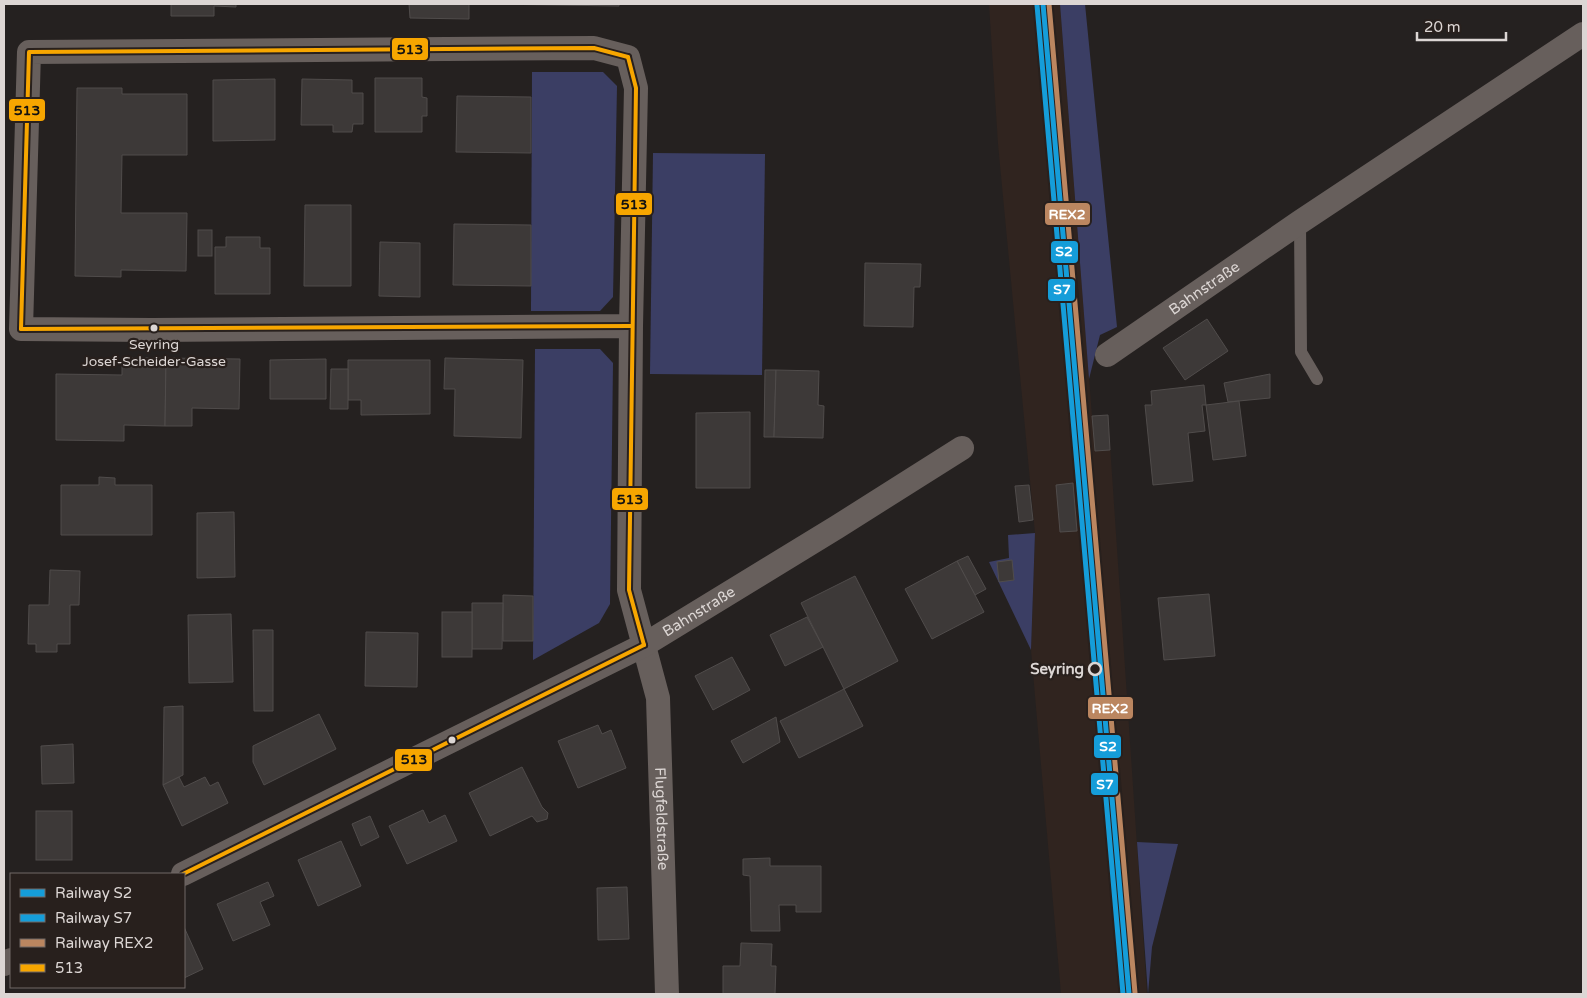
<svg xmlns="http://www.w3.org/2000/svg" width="1587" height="998" viewBox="0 0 1587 998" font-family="'Varela Round',sans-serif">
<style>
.built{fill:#30241f}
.green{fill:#3b3e64}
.building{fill:#3d3938;stroke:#504c4b}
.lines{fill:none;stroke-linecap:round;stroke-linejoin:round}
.lane{stroke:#675f5c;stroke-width:12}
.street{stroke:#675f5c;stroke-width:24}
.bus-1-casing{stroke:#28201d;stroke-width:8}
.bus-1{stroke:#f7a600;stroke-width:4}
.rail-1-casing{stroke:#28201d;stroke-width:9}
.rail-2-casing{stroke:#28201d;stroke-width:9}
.rail-3-casing{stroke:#28201d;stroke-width:9}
.rail-1{stroke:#159dd9;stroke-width:5}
.rail-2{stroke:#159dd9;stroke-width:5}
.rail-3{stroke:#bb8660;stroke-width:5}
.bus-dot{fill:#dcd6d4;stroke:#28201d;stroke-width:2}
.stop-dot{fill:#28201d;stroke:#dcd6d4;stroke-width:2.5}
.labels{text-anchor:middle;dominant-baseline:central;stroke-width:4.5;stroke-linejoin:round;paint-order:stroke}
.bus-label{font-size:14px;fill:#dcd6d4;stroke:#28201d}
.street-label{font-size:15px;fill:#dcd6d4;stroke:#28201d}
.stop-label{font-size:15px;font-weight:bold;fill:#dcd6d4;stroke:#28201d;text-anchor:end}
.line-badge{stroke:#28201d;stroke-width:2}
.badge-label{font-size:14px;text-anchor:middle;font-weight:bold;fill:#fff}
.pale-badge-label{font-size:14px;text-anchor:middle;font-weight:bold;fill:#111}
</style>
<rect width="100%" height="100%" fill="#252120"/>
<polygon class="built" points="989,4 1060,4 1092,416 1108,415 1147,994 1061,994 1031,650 1035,533 998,144"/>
<g class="green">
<polygon points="1060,4 1085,4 1117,327 1100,335 1089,379"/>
<polygon points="532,72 603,72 617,86 613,297 600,311 531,311"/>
<polygon points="653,153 765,154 762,375 650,374"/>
<polygon points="535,349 600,349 613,363 610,604 599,623 533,660"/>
<polygon points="1035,533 1031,650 989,562 1009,558 1008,535"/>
<polygon points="1137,842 1178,844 1152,947 1148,994"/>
</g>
<g class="building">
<polygon points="171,4 236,4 236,7 214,6 214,16 171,16"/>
<polygon points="409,4 469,4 469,19 410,18"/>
<polygon points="491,4 619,4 619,6"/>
<polygon points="375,78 422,78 422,97 427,98 427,116 422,116 422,132 375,132"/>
<polygon points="275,79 275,140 213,141 213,80"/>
<polygon points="302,79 352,80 352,93 363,93 363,124 353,124 352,132 333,132 333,125 301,125"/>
<polygon points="77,88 122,88 122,94 187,94 187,155 122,155 121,213 187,213 186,271 121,270 121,277 75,276"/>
<polygon points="457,96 531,97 531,153 456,152"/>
<polygon points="305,205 351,205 351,286 304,286"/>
<polygon points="454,224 531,225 531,286 453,285"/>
<rect x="198" y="230" width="14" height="26"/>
<polygon points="226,237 260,237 260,248 270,248 270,294 215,294 215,247 226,247"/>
<polygon points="380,242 420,243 420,297 379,296"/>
<polygon points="865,263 921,264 920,287 914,287 913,327 864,326"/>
<polygon points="1207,319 1228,351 1185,380 1163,348"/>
<polygon points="122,358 166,358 165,426 124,425 124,441 56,440 56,374 122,375"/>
<polygon points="166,358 240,359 239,409 192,408 192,426 165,426"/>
<polygon points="445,358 523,360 521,438 454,436 455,389 444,389"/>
<polygon points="326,359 326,399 270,399 270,360"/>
<polygon points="348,360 430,360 430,414 361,415 361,400 348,400"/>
<polygon points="331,369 348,369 348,409 330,409"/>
<polygon points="765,370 776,370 774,437 764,437"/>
<polygon points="776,370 819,371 818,405 824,406 823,438 774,437"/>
<polygon points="1270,374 1270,398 1228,402 1224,383"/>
<polygon points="1204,385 1206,405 1202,405 1205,431 1188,433 1193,481 1153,485 1145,405 1152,405 1151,391"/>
<polygon points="1239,401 1246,456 1213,460 1206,405"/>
<polygon points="750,412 750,488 696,488 696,413"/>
<polygon points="1108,415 1110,450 1095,451 1092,416"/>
<polygon points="99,477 115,478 115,485 152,485 152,535 61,535 61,485 99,485"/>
<polygon points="1073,483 1077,531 1060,532 1056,485"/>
<polygon points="1029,485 1033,520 1019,522 1015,486"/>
<polygon points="234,512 235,577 197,578 197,513"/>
<polygon points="968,556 986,589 975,595 957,561"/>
<polygon points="1012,560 1014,580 999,582 997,562"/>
<polygon points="957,561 984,612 932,639 905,589"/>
<polygon points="50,570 80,571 79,605 70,605 70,644 57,644 57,652 36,652 36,644 28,644 29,605 49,605"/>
<polygon points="855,576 898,661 844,689 801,603"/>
<polygon points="1209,594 1215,656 1164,660 1158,598"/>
<polygon points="503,595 533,596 533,641 503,641"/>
<polygon points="472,603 503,603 502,649 472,649"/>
<rect x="442" y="612" width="30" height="45"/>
<polygon points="231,614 233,682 189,683 188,615"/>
<polygon points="807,617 823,647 785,666 770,635"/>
<polygon points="253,630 273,630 273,711 254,711"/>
<polygon points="366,632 418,633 417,687 365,686"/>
<polygon points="732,657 750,690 713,710 695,676"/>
<polygon points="844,689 863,726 799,758 780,721"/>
<polygon points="183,706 183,775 163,785 164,707"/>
<polygon points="319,714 336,749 264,785 253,762 253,746"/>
<polygon points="776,717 780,742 743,763 731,741"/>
<polygon points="598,725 602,734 611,730 626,768 578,788 558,741"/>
<polygon points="73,744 74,783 42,784 41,746"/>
<polygon points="522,767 542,807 548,813 547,819 537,822 532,816 490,836 469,793"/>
<polygon points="179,777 184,787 205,777 210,786 218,782 228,803 182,826 163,785"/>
<polygon points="423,810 429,823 445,815 457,841 407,864 389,826"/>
<rect x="36" y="811" width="36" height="49"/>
<polygon points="370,816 379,837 361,846 352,824"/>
<polygon points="341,841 361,886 318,906 298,860"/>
<polygon points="770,858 770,866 821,866 821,912 796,912 796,905 779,905 780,931 751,931 750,876 743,875 743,859"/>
<polygon points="268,882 274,896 260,902 270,925 233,941 217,904"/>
<polygon points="627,887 629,939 598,940 597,888"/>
<polygon points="184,927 203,969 184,978"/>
<polygon points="741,943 772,944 771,966 776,966 775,994 723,994 723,966 740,966"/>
</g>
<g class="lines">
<polyline class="lane" points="1300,222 1301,352 1317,379"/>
<g class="street">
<path id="s1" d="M631 326 152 330 21 329 29 52 594 48 628 57 636 88 631 326 629 590 658 698 667 994"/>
<path id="s2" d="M1107 355 1300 222 1583 34"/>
<path id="s3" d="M183 874 644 645 837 527 962 448"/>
<polyline points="4,964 11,960"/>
</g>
<defs>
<g id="bus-1">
<polyline points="628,57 636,88 629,590 644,645"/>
<polyline points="21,329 29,52 594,48 628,57"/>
<polyline points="21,329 631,326"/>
<polyline points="183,874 644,645"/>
</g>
</defs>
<use href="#bus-1" class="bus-1-casing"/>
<use href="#bus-1" class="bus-1"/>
<defs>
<polyline id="rail-1" points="1043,4 1129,994"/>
<polyline id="rail-2" points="1037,5 1123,994"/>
<polyline id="rail-3" points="1049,4 1135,993"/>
</defs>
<use href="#rail-1" class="rail-1-casing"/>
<use href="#rail-2" class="rail-2-casing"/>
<use href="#rail-3" class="rail-3-casing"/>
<use href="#rail-1" class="rail-1"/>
<use href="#rail-2" class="rail-2"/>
<use href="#rail-3" class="rail-3"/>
</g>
<g class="bus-dot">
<circle cx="154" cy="328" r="4.5"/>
<circle cx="452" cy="740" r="4.5"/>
</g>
<circle class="stop-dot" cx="1095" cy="669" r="6"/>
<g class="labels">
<g class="bus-label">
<text x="154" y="344">Seyring<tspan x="154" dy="17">Josef-Scheider-Gasse</tspan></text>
</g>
<g class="street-label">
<text stroke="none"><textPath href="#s2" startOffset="118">Bahnstraße</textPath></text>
<text stroke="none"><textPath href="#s3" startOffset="579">Bahnstraße</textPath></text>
<text stroke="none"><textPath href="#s1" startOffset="2254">Flugfeldstraße</textPath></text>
</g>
<g class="stop-label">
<text x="1084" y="669">Seyring</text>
</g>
</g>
<g class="line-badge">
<rect x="391" y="37" width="38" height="24" rx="5" fill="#f7a600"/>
<rect x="8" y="98" width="38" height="24" rx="5" fill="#f7a600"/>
<rect x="615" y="192" width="38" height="24" rx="5" fill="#f7a600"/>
<rect x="1044" y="202" width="47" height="24" rx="5" fill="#bb8660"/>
<rect x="1050" y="240" width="29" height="24" rx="5" fill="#159dd9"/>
<rect x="1047" y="278" width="29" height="24" rx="5" fill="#159dd9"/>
<rect x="611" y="487" width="38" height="24" rx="5" fill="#f7a600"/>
<rect x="1087" y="696" width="47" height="24" rx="5" fill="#bb8660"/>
<rect x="1093" y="734" width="29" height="25" rx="5" fill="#159dd9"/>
<rect x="394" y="748" width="39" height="24" rx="5" fill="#f7a600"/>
<rect x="1090" y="772" width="29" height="24" rx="5" fill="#159dd9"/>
</g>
<g class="badge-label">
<text x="1067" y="219">REX2</text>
<text x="1064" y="256">S2</text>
<text x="1062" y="294">S7</text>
<text x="1110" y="713">REX2</text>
<text x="1108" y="751">S2</text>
<text x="1105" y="789">S7</text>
</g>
<g class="pale-badge-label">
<text x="410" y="54">513</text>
<text x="27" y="115">513</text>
<text x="634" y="209">513</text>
<text x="630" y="504">513</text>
<text x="414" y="764">513</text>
</g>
<rect width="1587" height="998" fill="none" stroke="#dcd6d4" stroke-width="10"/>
<rect x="10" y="873" width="175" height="115" fill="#28201d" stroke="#706966"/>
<rect x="20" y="889" width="25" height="8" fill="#159dd9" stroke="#706966"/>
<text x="55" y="898" font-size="15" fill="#dcd6d4">Railway S2</text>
<rect x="20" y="914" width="25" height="8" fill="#159dd9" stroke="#706966"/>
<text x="55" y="923" font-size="15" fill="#dcd6d4">Railway S7</text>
<rect x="20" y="939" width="25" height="8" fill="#bb8660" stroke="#706966"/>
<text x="55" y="948" font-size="15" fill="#dcd6d4">Railway REX2</text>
<rect x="20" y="964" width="25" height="8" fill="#f7a600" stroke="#706966"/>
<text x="55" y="973" font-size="15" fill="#dcd6d4">513</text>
<path d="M1417 32v8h89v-8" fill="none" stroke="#dcd6d4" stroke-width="2.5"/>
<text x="1424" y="32" font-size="15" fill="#dcd6d4" stroke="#28201d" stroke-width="4" paint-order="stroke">20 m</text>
</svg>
